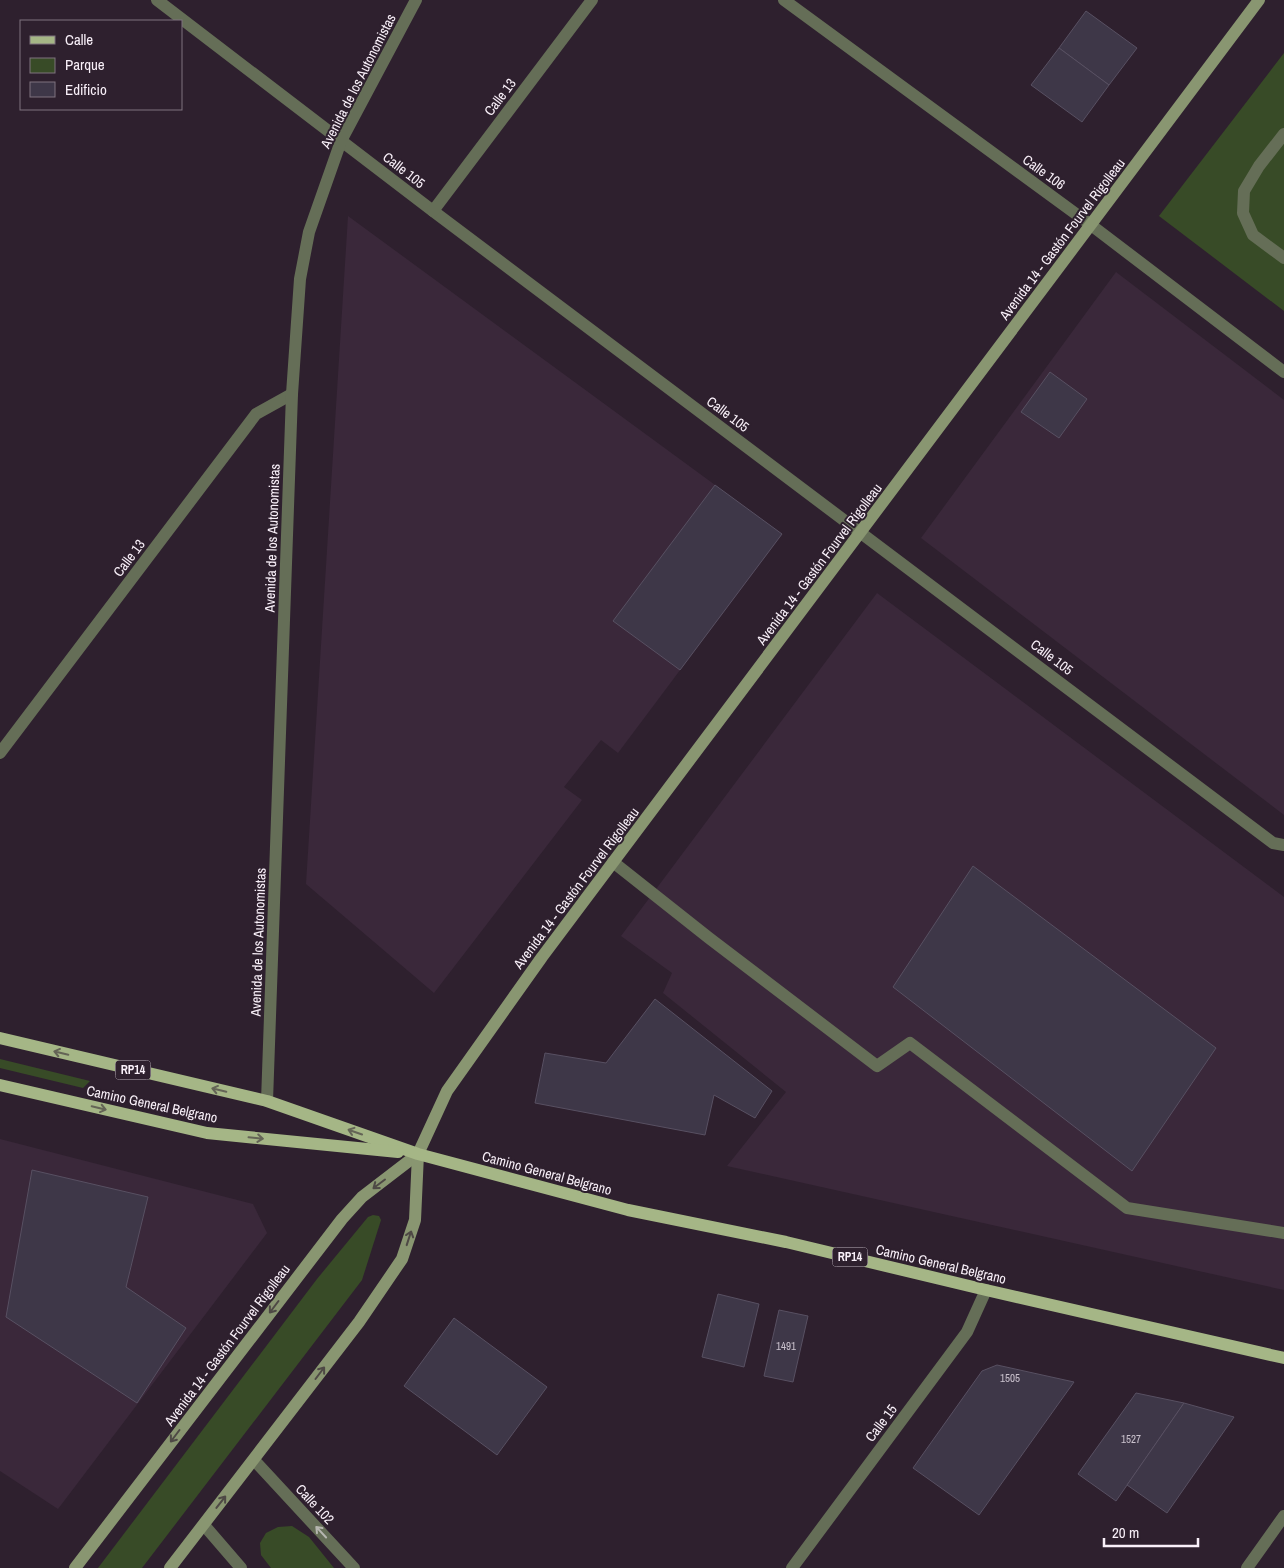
<svg xmlns="http://www.w3.org/2000/svg" width="1284" height="1568" viewBox="0 0 1284 1568" font-family="'Archivo Narrow',sans-serif">
<style>
.built{fill:#3a283a}
.green{fill:#384b27}
.building{fill:#3e3748;stroke:#585062}
.lines{fill:none;stroke-linecap:round;stroke-linejoin:round}
.service{stroke:#656e57;stroke-width:12}
.minor{stroke:#656e57;stroke-width:12}
.secondary{stroke:#899671;stroke-width:12}
.primary{stroke:#a5b686;stroke-width:12}
.oneway{stroke:#646456}
.oneway2{stroke:#4e4945}
.oneway3{stroke:#b6b6b0}
.labels{text-anchor:middle;dominant-baseline:central;stroke-width:4;stroke-linejoin:round;paint-order:stroke}
.number-label{font-size:11px;fill:#cac2cd}
.shield{fill:#2e202e;stroke:#bcb2bc;stroke-width:1}
.shield-label{font-size:12px;font-weight:bold;fill:#f9f0f9}
.street-label{font-size:14px;fill:#f9f0f9;stroke:#2e202e}
</style>
<rect width="100%" height="100%" fill="#2e202e"/>
<g class="built">
<polygon points="348,216 782,534 618,753 601,740 564,787 582,800 434,993 306,884"/>
<polygon points="1116,272 1284,400 1284,815 921,538"/>
<polygon points="877,593 1284,897 1284,1290 727,1166 786,1092 663,993 672,973 621,936"/>
<polygon points="0,1139 253,1204 267,1233 58,1509 0,1471"/>
</g>
<g class="green">
<polygon points="1284,53 1284,311 1159,216"/>
<polygon points="0,1059 90,1081 83,1088 0,1068"/>
<polygon points="373,1215 379,1216 381,1220 362,1280 142,1568 98,1568 317,1279 368,1217"/>
<polygon points="292,1526 309,1537 334,1568 271,1568 261,1555 260,1543 266,1533 278,1527"/>
</g>
<g class="building">
<polygon points="1086,11 1137,48 1109,85 1059,48"/>
<polygon points="1059,48 1109,85 1082,122 1031,85"/>
<polygon points="1050,372 1087,399 1059,438 1021,412"/>
<polygon points="715,485 782,534 680,670 613,621"/>
<polygon points="973,866 1216,1048 1132,1171 893,987"/>
<polygon points="655,999 772,1091 755,1118 714,1095 705,1135 535,1103 545,1053 606,1063"/>
<polygon points="32,1170 148,1197 126,1287 186,1328 137,1403 6,1317"/>
<polygon points="718,1294 759,1304 744,1367 702,1357"/>
<polygon points="779,1310 808,1316 793,1382 764,1376"/>
<polygon points="454,1318 547,1387 497,1455 404,1386"/>
<polygon points="997,1365 1074,1382 979,1515 913,1468 982,1371"/>
<polygon points="1136,1393 1184,1403 1116,1501 1078,1474"/>
<polygon points="1184,1403 1234,1417 1167,1513 1127,1485"/>
</g>
<g class="lines">
<g class="service">
<polyline points="1284,134 1259,166 1244,191 1243,213 1253,235 1284,258"/>
<polyline points="613,862 709,938 877,1066 910,1043 1127,1208 1284,1233"/>
</g>
<g class="minor">
<polyline points="157,0 433,211 1273,843 1284,845"/>
<polyline points="784,0 1091,225 1284,372"/>
<polyline points="433,211 592,0"/>
<polyline points="0,753 256,414 292,394"/>
<polyline points="267,1101 292,394 300,279 309,232 341,141 416,0"/>
<polyline points="254,1460 354,1568"/>
<polyline points="204,1525 241,1568"/>
<polyline points="792,1568 967,1332 986,1290"/>
<polyline points="1247,1568 1284,1516"/>
</g>
<g class="secondary">
<polyline points="75,1568 342,1219 362,1197 418,1154"/>
<polyline points="170,1568 359,1322 402,1259 415,1220 418,1154 447,1091 542,957 1259,0"/>
</g>
<g class="primary">
<polyline points="0,1038 267,1101 418,1154 628,1210 786,1242 986,1290 1284,1358"/>
<polyline points="0,1085 207,1133 398,1152"/>
</g>
</g>
<defs><path id="oneway-shaft" d="M-6 0H5M1.5-3L5.5 0L1.5 3" fill="none" stroke-width="1.6" stroke-linecap="round" stroke-linejoin="round" transform="scale(1.25)"/></defs>
<g class="oneway">
<use href="#oneway-shaft" transform="translate(61 1053) rotate(-167)"/>
<use href="#oneway-shaft" transform="translate(219 1090) rotate(-167)"/>
<use href="#oneway-shaft" transform="translate(99 1108) rotate(13)"/>
<use href="#oneway-shaft" transform="translate(355 1132) rotate(-161)"/>
<use href="#oneway-shaft" transform="translate(256 1138) rotate(6)"/>
</g>
<g class="oneway2">
<use href="#oneway-shaft" transform="translate(379 1184) rotate(143)"/>
<use href="#oneway-shaft" transform="translate(409 1238) rotate(-72)"/>
<use href="#oneway-shaft" transform="translate(274 1307) rotate(127)"/>
<use href="#oneway-shaft" transform="translate(320 1373) rotate(-53)"/>
<use href="#oneway-shaft" transform="translate(175 1436) rotate(127)"/>
<use href="#oneway-shaft" transform="translate(221 1502) rotate(-52)"/>
</g>
<use class="oneway3" href="#oneway-shaft" transform="translate(321 1532) rotate(-133)"/>
<g class="labels">
<g class="number-label">
<text x="786" y="1346">1491</text>
<text x="1010" y="1378">1505</text>
<text x="1131" y="1439">1527</text>
</g>
<g class="shield">
<rect x="115.5" y="1060.5" width="35" height="19" rx="4"/>
<rect x="832.5" y="1247.5" width="35" height="19" rx="4"/>
</g>
<g class="shield-label">
<text x="133" y="1070">RP14</text>
<text x="850" y="1257">RP14</text>
</g>
<g class="street-label">
<text transform="translate(358 81) rotate(-63)">Avenida de los Autonomistas</text>
<text transform="translate(500 97) rotate(-53)">Calle 13</text>
<text transform="translate(404 170) rotate(38)">Calle 105</text>
<text transform="translate(1044 172) rotate(36)">Calle 106</text>
<text transform="translate(1062 239) rotate(-53)">Avenida 14 - Gastón Fourvel Rigolleau</text>
<text transform="translate(728 414) rotate(37)">Calle 105</text>
<text transform="translate(272 538) rotate(-88)">Avenida de los Autonomistas</text>
<text transform="translate(129 558) rotate(-53)">Calle 13</text>
<text transform="translate(819 564) rotate(-53)">Avenida 14 - Gastón Fourvel Rigolleau</text>
<text transform="translate(1052 657) rotate(37)">Calle 105</text>
<text transform="translate(576 888) rotate(-53)">Avenida 14 - Gastón Fourvel Rigolleau</text>
<text transform="translate(258 942) rotate(-88)">Avenida de los Autonomistas</text>
<text transform="translate(152 1104) rotate(12)">Camino General Belgrano</text>
<text transform="translate(547 1173) rotate(15)">Camino General Belgrano</text>
<text transform="translate(941 1264) rotate(13)">Camino General Belgrano</text>
<text transform="translate(227 1345) rotate(-53)">Avenida 14 - Gastón Fourvel Rigolleau</text>
<text transform="translate(881 1423) rotate(-53)">Calle 15</text>
<text transform="translate(315 1504) rotate(47)">Calle 102</text>
</g>
</g>
<rect x="20" y="20" width="162" height="90" fill="#2e202e" stroke="#7f737f"/>
<rect x="30" y="36" width="25" height="8" fill="#a5b686" stroke="#7f737f"/>
<text x="65" y="45" font-size="15" fill="#f9f0f9">Calle</text>
<rect x="30" y="58" width="25" height="15" fill="#384b27" stroke="#7f737f"/>
<text x="65" y="70" font-size="15" fill="#f9f0f9">Parque</text>
<rect x="30" y="82" width="25" height="15" fill="#3e3748" stroke="#7f737f"/>
<text x="65" y="95" font-size="15" fill="#f9f0f9">Edificio</text>
<path d="M1104 1538v8h94v-8" fill="none" stroke="#f9f0f9" stroke-width="2.5"/>
<text x="1112" y="1538" font-size="15" fill="#f9f0f9" stroke="#2e202e" stroke-width="4" paint-order="stroke">20 m</text>
</svg>
